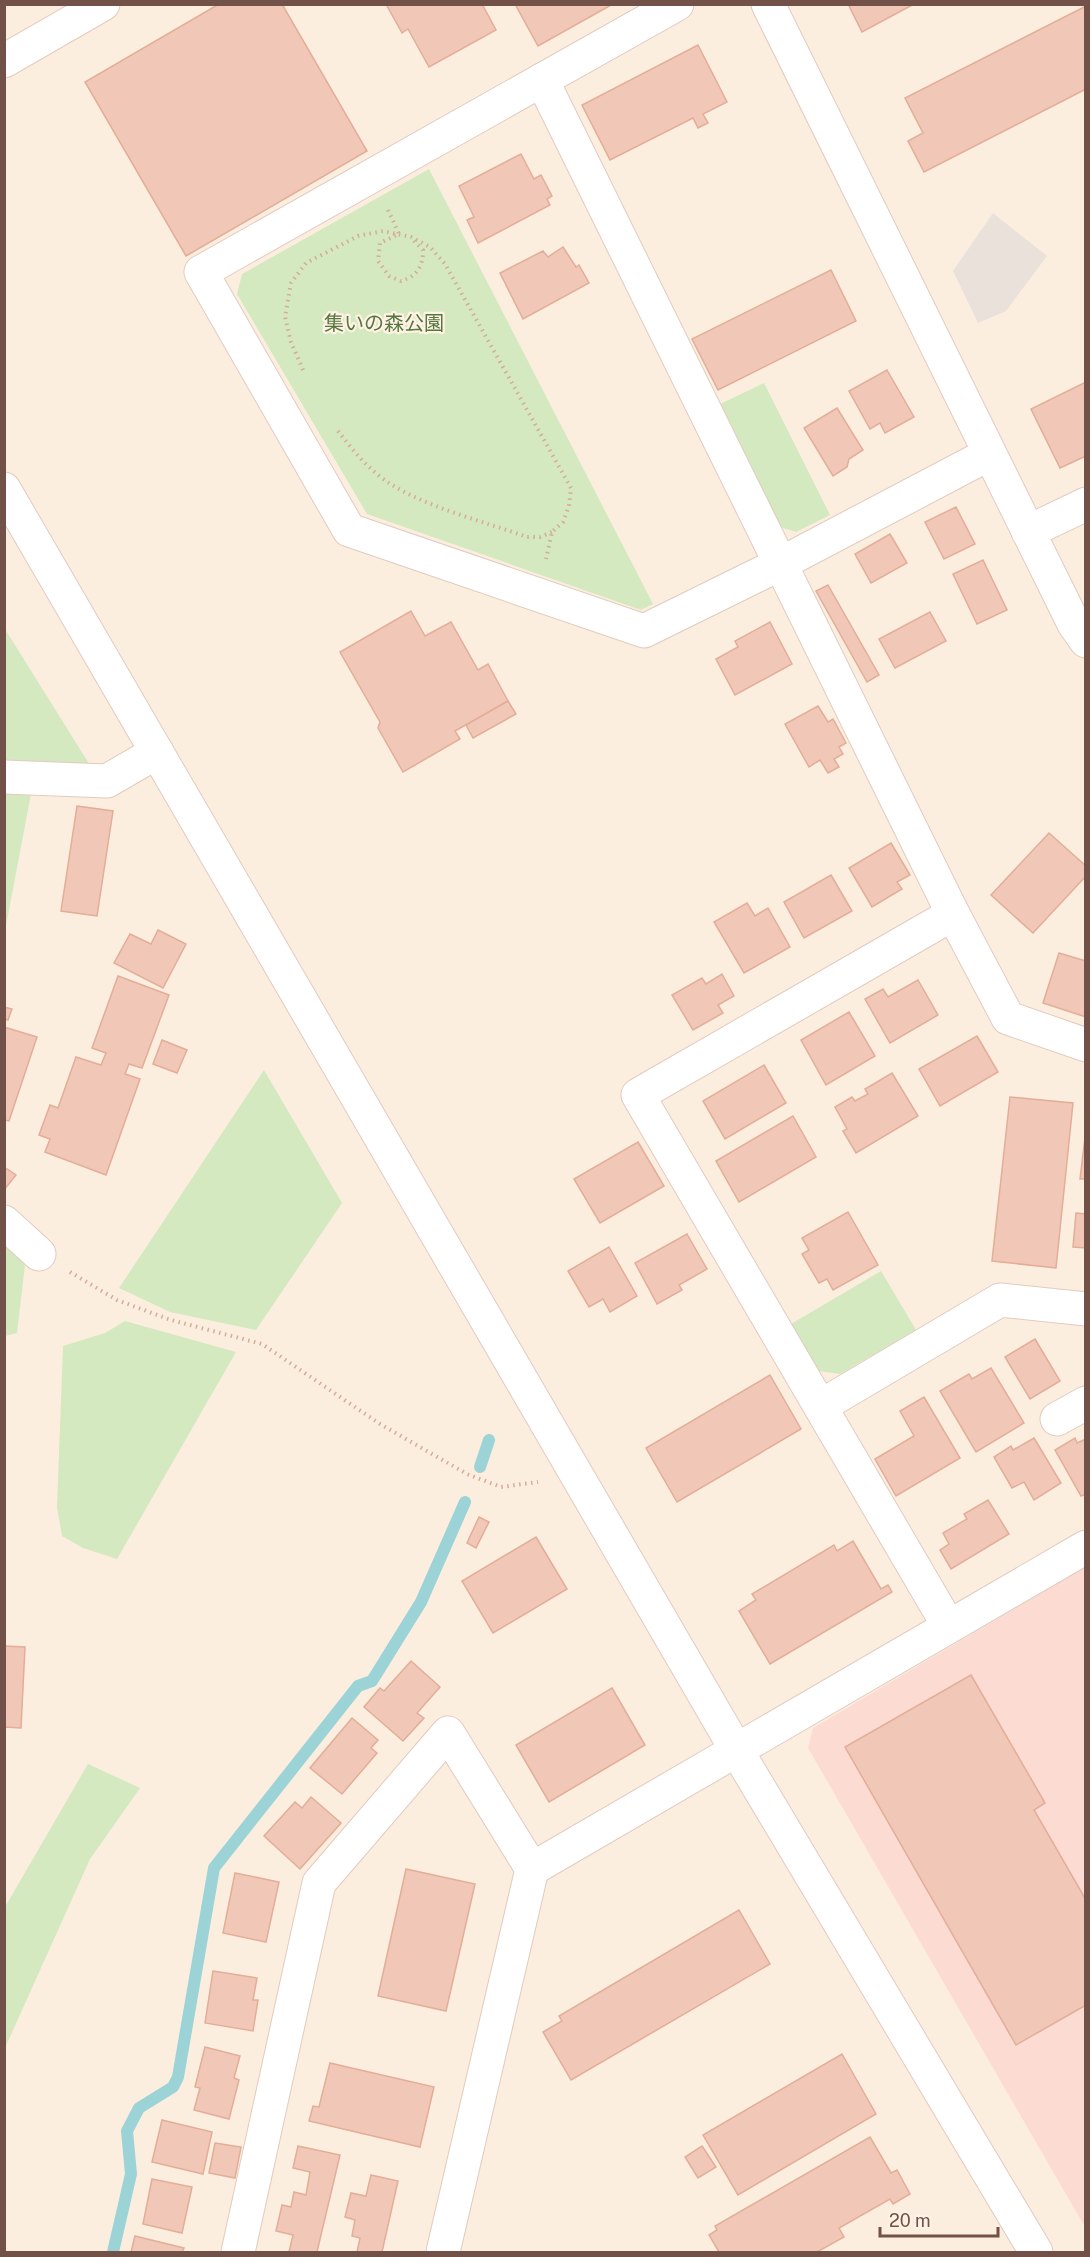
<svg xmlns="http://www.w3.org/2000/svg" width="1090" height="2257" viewBox="0 0 1090 2257" font-family="'Public Sans','Noto Sans JP',sans-serif">
<style>
.commercial{fill:#fcdbd3}
.industrial{fill:#eae1db}
.green{fill:#d4e9bf}
.lines{fill:none;stroke-linecap:round;stroke-linejoin:round}
.stream{stroke:#9bd3d6;stroke-width:12}
.building{fill:#f1c8b7;stroke:#e3ad98;stroke-width:1.5}
.minor-casing{stroke:#e1cbbf;stroke-width:35}
.tertiary-casing{stroke:#e1cbbf;stroke-width:35}
.secondary-casing{stroke:#e6cbbc;stroke-width:35}
.path{stroke:#d5ac9b;stroke-width:4;stroke-dasharray:1.5 4.5;stroke-linecap:butt}
.minor{stroke:#fff;stroke-width:33}
.tertiary{stroke:#fff;stroke-width:33}
.secondary{stroke:#fff;stroke-width:33}
.labels{text-anchor:middle;dominant-baseline:central;stroke-width:4.5;stroke-linejoin:round;paint-order:stroke}
.park-label{font-size:20px;fill:#567840;stroke:#fff2e5}
</style>
<rect width="100%" height="100%" fill="#fceedf"/>
<polygon class="commercial" points="1085,1567 1085,2227 808,1748 813,1728"/>
<polygon class="industrial" points="993,213 1047,256 1006,311 978,323 953,271"/>
<g class="green">
<polygon points="429,169 653,604 641,610 367,514 237,294 242,274"/>
<polygon points="764,383 830,515 796,532 777,526 716,406"/>
<polygon points="5,629 93,770 5,766"/>
<polygon points="5,792 31,794 5,931"/>
<polygon points="264,1070 342,1203 256,1330 170,1312 119,1288"/>
<polygon points="5,1246 25,1265 17,1333 5,1336"/>
<polygon points="881,1271 916,1330 840,1374 819,1371 791,1324"/>
<polygon points="125,1321 236,1352 117,1559 83,1548 62,1536 57,1507 63,1346 105,1333"/>
<polygon points="88,1764 140,1788 90,1859 5,2048 5,1907"/>
</g>
<g class="lines">
<g class="stream">
<polyline points="480,1467 489,1440"/>
<polyline points="113,2252 131,2174 127,2131 139,2108 173,2087 178,2077 214,1868 358,1686 372,1681 421,1602 465,1502"/>
</g>
</g>
<g class="building">
<polygon points="219,4 282,4 367,151 186,256 85,82"/>
<polygon points="386,4 482,4 496,30 429,67 408,29 402,33"/>
<polygon points="515,4 613,4 538,46"/>
<polygon points="848,4 914,4 862,32"/>
<polygon points="1086,6 1086,89 924,172 908,141 923,133 905,98"/>
<polygon points="698,45 727,102 703,114 708,123 698,128 693,118 610,160 582,105"/>
<polygon points="521,154 534,179 541,175 552,196 547,199 550,205 478,243 467,220 474,217 459,186"/>
<polygon points="563,247 576,267 579,265 589,283 523,319 500,273 543,251 548,257"/>
<polygon points="831,270 856,321 718,390 692,339"/>
<polygon points="887,370 914,417 885,433 880,423 870,429 849,391"/>
<polygon points="1086,382 1086,456 1060,468 1031,409"/>
<polygon points="837,408 863,450 849,459 847,467 833,476 804,428"/>
<polygon points="956,507 975,544 944,559 925,522"/>
<polygon points="890,534 907,563 871,583 855,554"/>
<polygon points="983,560 1007,610 977,624 953,574"/>
<polygon points="828,585 879,675 867,682 816,591"/>
<polygon points="411,611 425,636 451,622 478,670 488,664 508,701 455,731 460,739 403,772 378,728 380,722 340,652"/>
<polygon points="930,612 946,641 895,668 879,639"/>
<polygon points="770,622 792,664 735,695 716,659 738,647 735,641"/>
<polygon points="508,701 516,714 473,738 466,725"/>
<polygon points="818,706 828,722 833,719 846,743 839,747 843,754 834,759 839,767 828,773 820,760 809,767 785,724"/>
<polygon points="77,806 113,811 97,916 61,911"/>
<polygon points="1049,833 1086,866 1086,876 1033,933 991,895"/>
<polygon points="891,843 910,875 897,882 902,889 872,907 849,868"/>
<polygon points="831,875 852,911 804,938 784,902"/>
<polygon points="747,903 755,916 768,908 790,947 744,973 714,922"/>
<polygon points="158,930 186,944 163,988 114,963 130,934 151,944"/>
<polygon points="1059,953 1086,961 1086,1017 1043,1003"/>
<polygon points="722,974 734,996 718,1005 723,1013 693,1030 672,995 702,978 706,984"/>
<polygon points="118,976 169,995 142,1068 129,1064 125,1074 140,1079 106,1175 45,1152 50,1139 39,1135 50,1105 58,1108 76,1057 101,1065 106,1053 92,1048"/>
<polygon points="918,980 938,1015 890,1043 865,999 883,989 888,997"/>
<polygon points="4,1007 12,1009 8,1020 4,1019"/>
<polygon points="849,1012 875,1056 826,1085 801,1040"/>
<polygon points="4,1027 37,1037 9,1121 4,1120"/>
<polygon points="977,1036 998,1072 940,1106 919,1069"/>
<polygon points="162,1040 187,1050 177,1073 153,1064"/>
<polygon points="764,1065 786,1103 725,1139 703,1101"/>
<polygon points="892,1073 918,1116 856,1153 843,1131 847,1129 835,1107 852,1097 855,1101 868,1094 865,1089"/>
<polygon points="1010,1097 1073,1103 1056,1268 992,1261"/>
<polygon points="793,1116 816,1157 739,1202 716,1161"/>
<polygon points="1086,1129 1086,1179 1080,1179"/>
<polygon points="638,1142 664,1186 600,1223 574,1179"/>
<polygon points="4,1167 16,1175 4,1190"/>
<polygon points="848,1212 878,1265 833,1290 827,1279 819,1283 802,1254 809,1250 802,1238"/>
<polygon points="1076,1213 1086,1214 1086,1248 1073,1247"/>
<polygon points="687,1234 707,1269 679,1285 682,1290 657,1304 635,1263"/>
<polygon points="609,1247 637,1296 610,1312 603,1299 589,1307 568,1271"/>
<polygon points="1035,1339 1060,1381 1030,1399 1005,1357"/>
<polygon points="991,1368 1024,1423 976,1452 940,1391 969,1374 972,1379"/>
<polygon points="770,1375 801,1429 677,1502 646,1448"/>
<polygon points="924,1397 960,1458 896,1496 875,1459 914,1436 900,1411"/>
<polygon points="1034,1438 1061,1483 1034,1500 1024,1482 1012,1488 994,1457 1011,1446 1013,1450"/>
<polygon points="1075,1438 1077,1443 1086,1439 1086,1494 1081,1496 1055,1450"/>
<polygon points="988,1500 1009,1534 951,1569 940,1550 949,1544 943,1533 967,1519 964,1514"/>
<polygon points="479,1517 489,1522 476,1548 467,1543"/>
<polygon points="536,1537 567,1589 493,1633 462,1581"/>
<polygon points="853,1541 881,1589 888,1585 892,1592 770,1664 739,1611 756,1600 752,1594 834,1545 837,1551"/>
<polygon points="4,1646 25,1647 21,1728 4,1727"/>
<polygon points="411,1661 440,1687 417,1713 424,1718 403,1741 364,1707 380,1688 384,1691"/>
<polygon points="971,1675 1045,1803 1034,1810 1086,1900 1086,2005 1016,2045 845,1747"/>
<polygon points="612,1688 645,1745 549,1802 516,1745"/>
<polygon points="352,1718 378,1740 371,1748 377,1753 342,1794 310,1768"/>
<polygon points="311,1797 341,1823 300,1869 264,1836 295,1802 302,1808"/>
<polygon points="406,1869 475,1884 446,2011 378,1996"/>
<polygon points="235,1873 279,1882 266,1942 223,1933"/>
<polygon points="739,1910 770,1964 571,2080 543,2032 562,2021 559,2016"/>
<polygon points="213,1971 257,1978 253,2000 258,2000 253,2031 205,2023"/>
<polygon points="205,2047 240,2056 234,2078 239,2080 229,2119 194,2110 200,2088 195,2087"/>
<polygon points="842,2054 876,2114 738,2195 703,2135"/>
<polygon points="330,2063 434,2087 420,2147 309,2121 313,2106 319,2107"/>
<polygon points="162,2120 212,2132 203,2174 152,2162"/>
<polygon points="870,2137 891,2173 897,2170 910,2194 893,2204 890,2199 839,2228 844,2237 817,2252 719,2252 709,2235 717,2230 715,2226"/>
<polygon points="215,2143 241,2147 235,2178 209,2173"/>
<polygon points="298,2146 340,2155 317,2252 289,2252 293,2235 276,2231 282,2205 291,2207 294,2192 306,2195 310,2172 293,2168"/>
<polygon points="702,2146 716,2167 698,2178 685,2157"/>
<polygon points="371,2175 398,2181 382,2252 357,2252 360,2238 352,2236 355,2220 345,2217 351,2193 366,2196"/>
<polygon points="152,2179 192,2187 182,2233 143,2224"/>
<polygon points="135,2236 184,2248 182,2252 131,2252"/>
</g>
<g class="lines">
<defs>
<g id="minor">
<polyline points="677,4 201,272 349,530 644,631 780,564 989,454"/>
<polyline points="542,80 953,914 1008,1018 1086,1045"/>
<polyline points="1028,532 1086,504"/>
<polyline points="4,777 107,781 157,752"/>
<polyline points="4,1222 39,1254"/>
<polyline points="821,1406 1000,1300 1086,1309"/>
<polyline points="1057,1419 1086,1403"/>
<polyline points="948,1625 638,1095 953,914"/>
<polyline points="238,2252 319,1883 448,1733 532,1869"/>
<polyline points="443,2252 532,1869 1086,1547"/>
</g>
<g id="tertiary">
<polyline points="768,4 1074,624 1086,641"/>
<polyline points="4,489 737,1751 1036,2252"/>
</g>
<polyline id="secondary" points="4,61 103,4"/>
</defs>
<use href="#minor" class="minor-casing"/>
<use href="#tertiary" class="tertiary-casing"/>
<use href="#secondary" class="secondary-casing"/>
<g class="path">
<path d="M388 210 399 234 380 243 378 261 389 276 401 281C417 276 423 267 423 250L413 240"/>
<polyline points="303,370 291,342 285,317 291,283 306,263 358,236 383,231 411,237 430,247 445,264 571,488 569,506 563,522 552,532 546,559"/>
<path d="M338 431C352 449 366 467 386 481 424 507 483 521 527 537H540L552 532"/>
<polyline points="70,1272 117,1300 171,1320 262,1344 380,1424 467,1474 501,1487 538,1482"/>
</g>
<use href="#minor" class="minor"/>
<use href="#tertiary" class="tertiary"/>
<use href="#secondary" class="secondary"/>
</g>
<g class="labels">
<g class="park-label">
<text x="384" y="323">集いの森公園</text>
</g>
</g>
<rect width="1090" height="2257" fill="none" stroke="#725248" stroke-width="12"/>
<path d="M880 2227v9h118v-9" fill="none" stroke="#725248" stroke-width="3"/>
<text x="889" y="2227" font-size="18" fill="#725248" stroke="#fff2e5" stroke-width="4.5" paint-order="stroke">20 m</text>
</svg>
